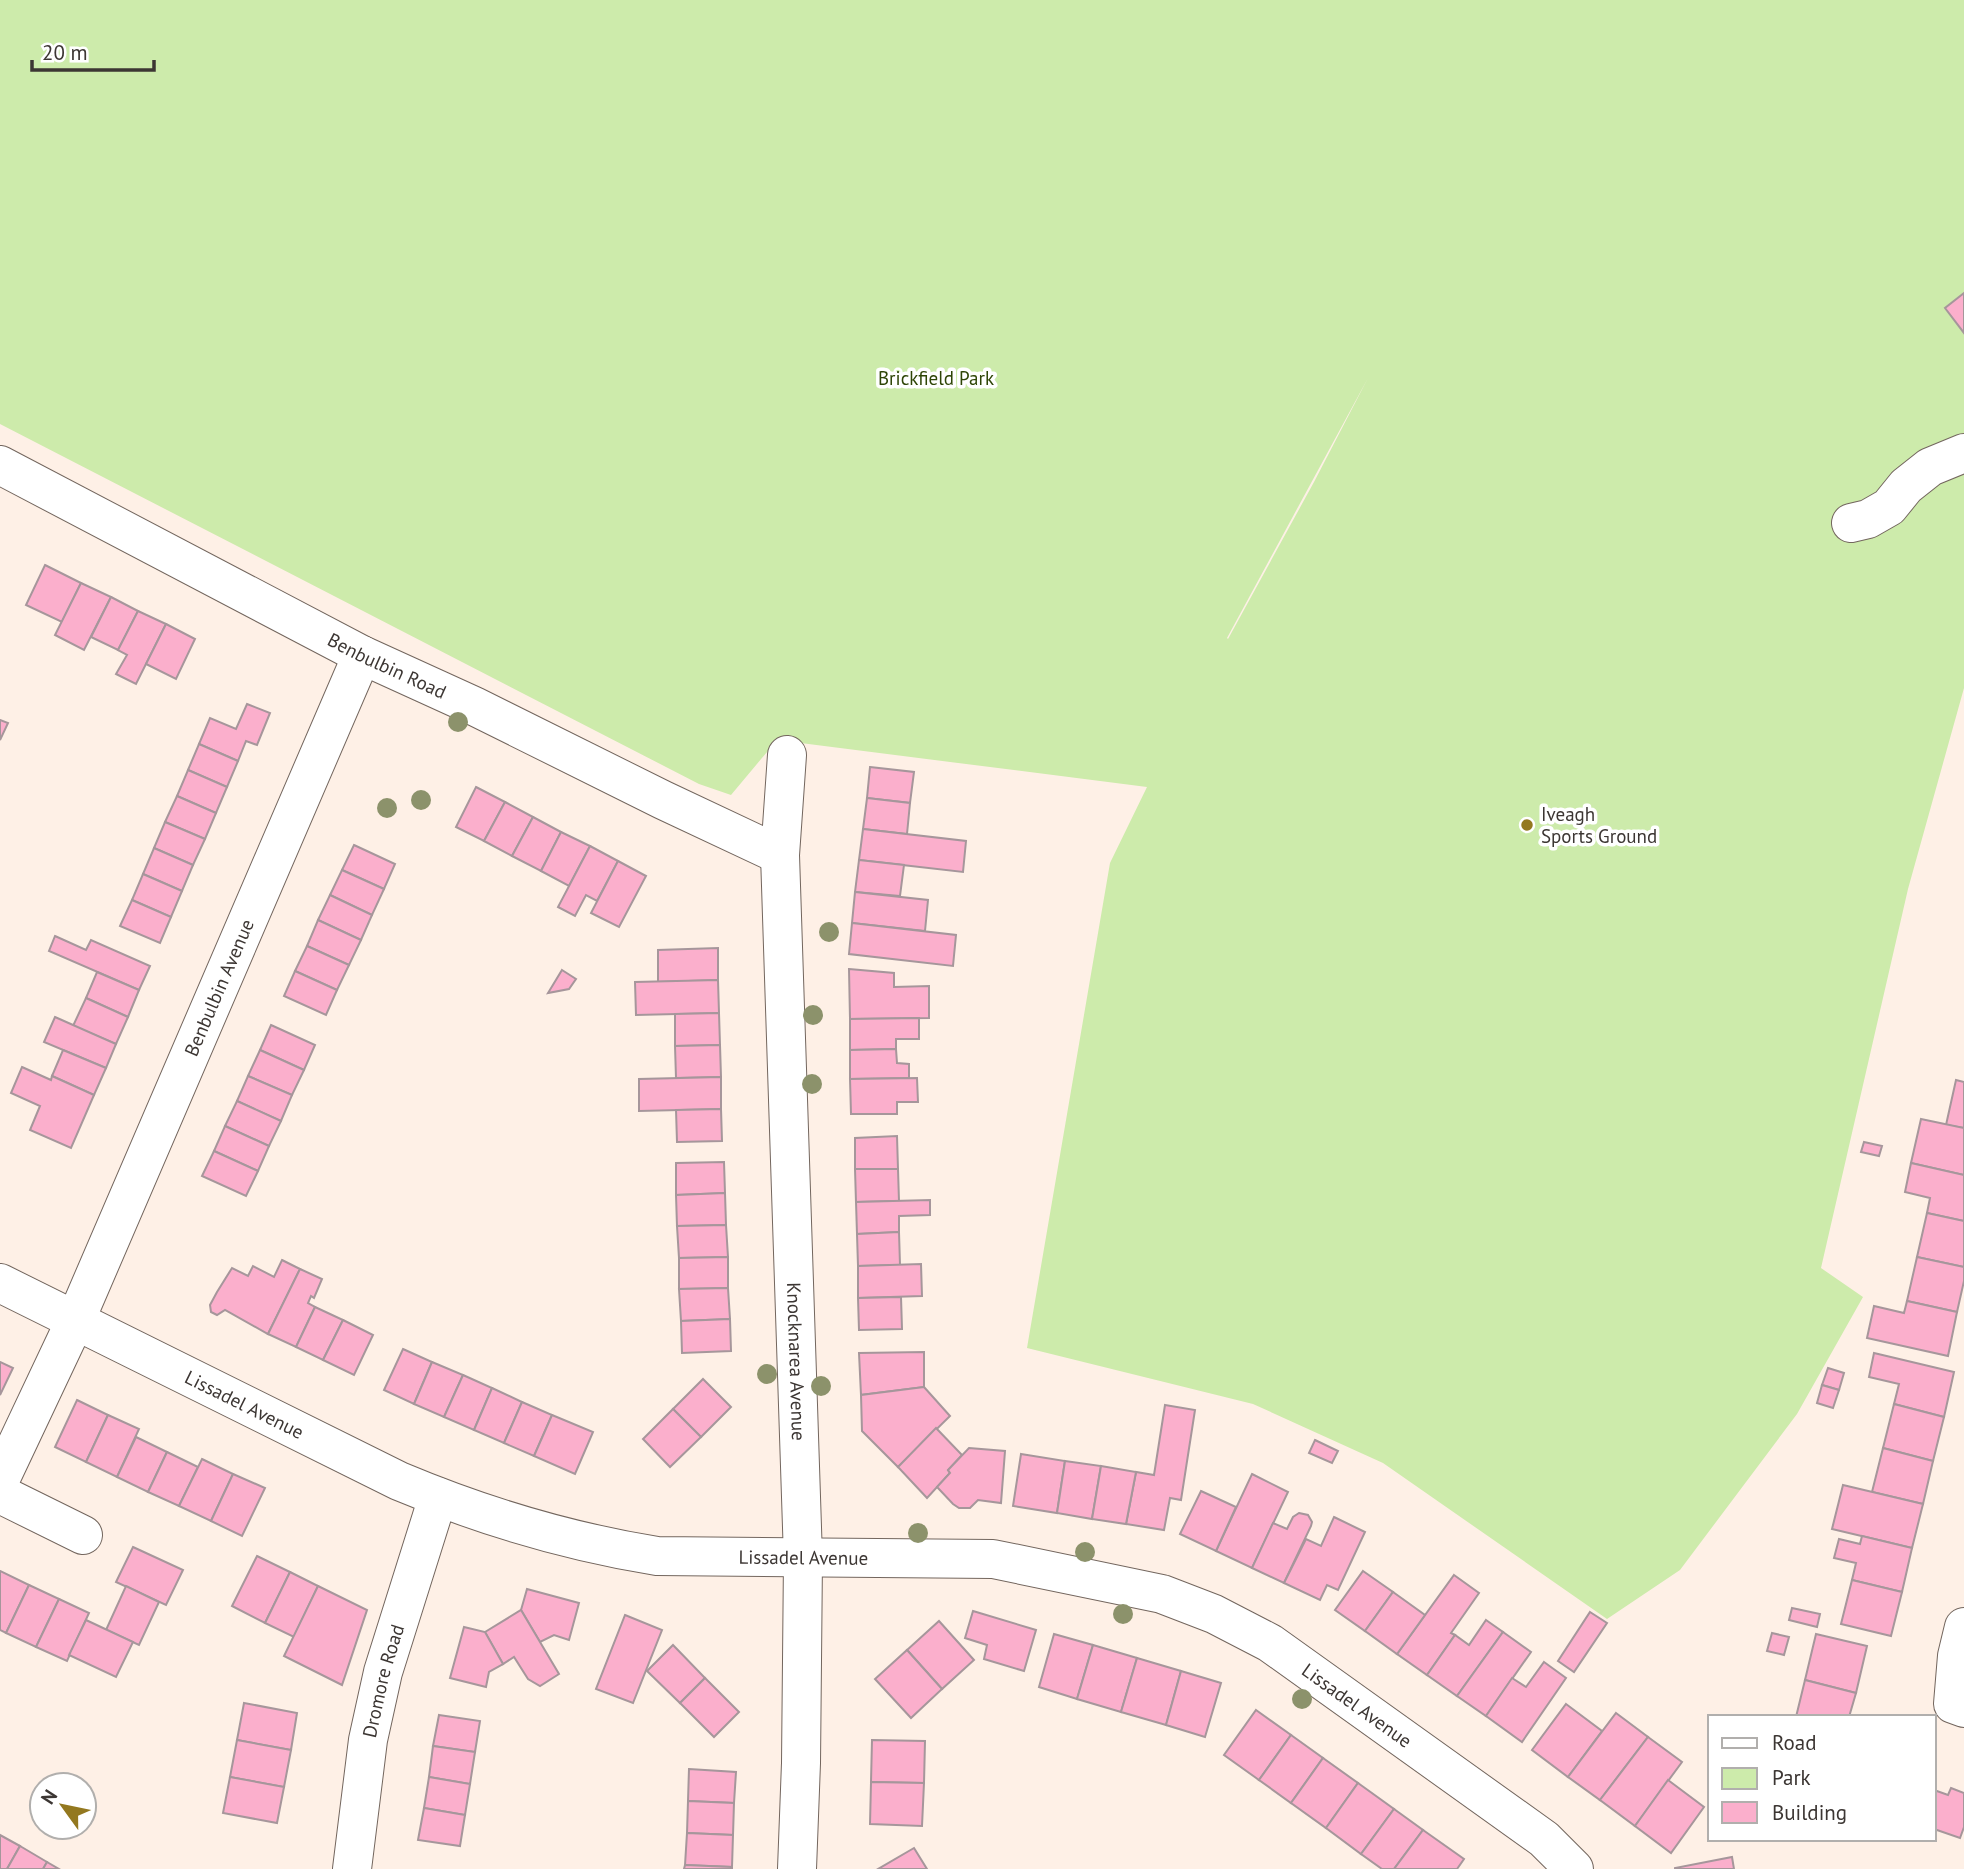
<svg xmlns="http://www.w3.org/2000/svg" width="1964" height="1869" viewBox="0 0 1964 1869" font-family="'PT Sans',sans-serif">
<style>
.green{fill:#cdebab;fill-rule:evenodd}
.building{fill:#fbafcc;stroke:#a6969b;stroke-width:2}
.lines{fill:none;stroke-linecap:round;stroke-linejoin:round}
.minor-casing{stroke:#73665e;stroke-width:40}
.minor{stroke:#fff;stroke-width:38}
.tree{fill:#8c926b}
.poi-dot{fill:#93781f;stroke:#fff;stroke-width:2.5}
.labels{text-anchor:middle;dominant-baseline:central;stroke-width:7;stroke-linejoin:round;paint-order:stroke}
.park-label{font-size:19px;fill:#2e4506;stroke:#fff}
.street-label{font-size:19px;fill:#3c3633;stroke:#fff}
.poi-label{font-size:19px;fill:#3c3633;stroke:#fff;text-anchor:start}
</style>
<rect width="100%" height="100%" fill="#fef0e6"/>
<path class="green" d="M0 0H1964V688L1908 889 1821 1268 1863 1297 1797 1414 1680 1570 1607 1619 1383 1463 1253 1404 1027 1348 1110 863 1147 787 777 740 731 795 699 784 0 424ZM1368 378 1314 482 1228 639 1227 638Z"/>
<g class="building">
<polygon points="1964,293 1964,333 1945,308"/>
<polygon points="45,565 81,583 62,622 26,605"/>
<polygon points="81,583 111,597 84,650 55,635"/>
<polygon points="111,597 138,611 118,650 91,637"/>
<polygon points="138,611 166,624 136,684 116,674 127,655 118,650"/>
<polygon points="166,624 195,639 176,679 146,664"/>
<polygon points="247,704 270,713 257,745 246,741 238,761 199,744 210,718 236,729"/>
<polygon points="0,720 8,723 0,740"/>
<polygon points="199,744 238,761 227,787 188,770"/>
<polygon points="870,767 914,772 910,803 867,798"/>
<polygon points="188,770 227,787 216,813 177,796"/>
<polygon points="476,787 505,802 484,841 456,827"/>
<polygon points="177,796 216,813 205,839 165,822"/>
<polygon points="867,798 910,803 907,834 863,829"/>
<polygon points="505,802 533,817 512,856 484,841"/>
<polygon points="533,817 561,832 541,871 512,856"/>
<polygon points="165,822 205,839 193,865 154,848"/>
<polygon points="863,829 966,841 963,872 859,860"/>
<polygon points="561,832 590,846 569,886 541,871"/>
<polygon points="354,845 395,864 384,889 342,870"/>
<polygon points="590,846 618,861 597,901 586,895 575,916 558,907"/>
<polygon points="154,848 193,865 182,891 143,874"/>
<polygon points="859,860 904,865 900,896 855,892"/>
<polygon points="618,861 646,876 619,927 591,913"/>
<polygon points="342,870 384,889 372,915 330,895"/>
<polygon points="143,874 182,891 171,917 132,900"/>
<polygon points="855,892 928,900 925,931 852,923"/>
<polygon points="330,895 372,915 361,940 318,920"/>
<polygon points="132,900 171,917 160,943 120,926"/>
<polygon points="318,920 361,940 349,965 307,946"/>
<polygon points="852,923 956,935 953,966 849,954"/>
<polygon points="55,936 86,950 91,940 150,966 139,990 49,951"/>
<polygon points="307,946 349,965 337,990 295,971"/>
<polygon points="718,948 718,980 658,982 658,950"/>
<polygon points="849,969 894,973 894,987 929,986 929,1018 850,1019"/>
<polygon points="562,970 576,979 569,989 548,993"/>
<polygon points="295,971 337,990 326,1015 284,996"/>
<polygon points="97,972 139,990 128,1017 86,998"/>
<polygon points="718,980 719,1013 636,1015 635,982"/>
<polygon points="86,998 128,1017 116,1044 73,1026"/>
<polygon points="719,1013 720,1045 675,1046 675,1014"/>
<polygon points="55,1017 116,1044 106,1068 44,1042"/>
<polygon points="919,1018 919,1039 896,1039 896,1049 850,1050 850,1019"/>
<polygon points="271,1025 315,1045 304,1070 260,1050"/>
<polygon points="720,1045 721,1077 676,1078 675,1046"/>
<polygon points="896,1049 897,1063 909,1064 909,1078 850,1079 850,1050"/>
<polygon points="63,1050 106,1068 94,1095 52,1076"/>
<polygon points="260,1050 304,1070 292,1095 248,1076"/>
<polygon points="22,1067 51,1080 52,1076 94,1095 71,1148 30,1130 40,1106 11,1093"/>
<polygon points="248,1076 292,1095 281,1121 237,1101"/>
<polygon points="721,1077 721,1109 639,1111 639,1079"/>
<polygon points="917,1078 918,1102 897,1102 897,1114 851,1114 850,1079"/>
<polygon points="1956,1080 1964,1082 1964,1128 1946,1125"/>
<polygon points="237,1101 281,1121 269,1146 225,1126"/>
<polygon points="721,1109 722,1141 677,1142 676,1110"/>
<polygon points="1921,1119 1964,1128 1964,1175 1911,1163"/>
<polygon points="225,1126 269,1146 258,1171 214,1151"/>
<polygon points="897,1136 898,1169 855,1169 855,1138"/>
<polygon points="1864,1142 1882,1146 1879,1156 1861,1152"/>
<polygon points="214,1151 258,1171 246,1196 202,1176"/>
<polygon points="724,1162 725,1193 676,1195 676,1163"/>
<polygon points="1911,1163 1964,1175 1964,1221 1927,1213 1930,1198 1905,1192"/>
<polygon points="855,1169 898,1169 899,1201 856,1202"/>
<polygon points="725,1193 726,1225 677,1226 676,1195"/>
<polygon points="930,1200 930,1215 899,1216 899,1232 857,1234 856,1202"/>
<polygon points="1927,1213 1964,1221 1964,1267 1917,1257"/>
<polygon points="726,1225 728,1257 679,1258 677,1226"/>
<polygon points="899,1232 900,1265 858,1266 857,1234"/>
<polygon points="728,1257 728,1288 679,1289 679,1258"/>
<polygon points="1917,1257 1964,1267 1964,1281 1957,1312 1907,1301"/>
<polygon points="282,1260 300,1269 268,1334 225,1310 217,1315 211,1312 210,1305 217,1292 232,1268 248,1276 253,1266 274,1277"/>
<polygon points="921,1264 922,1296 858,1298 858,1266"/>
<polygon points="300,1269 322,1279 314,1298 311,1296 308,1303 315,1307 296,1347 268,1334"/>
<polygon points="728,1288 730,1319 681,1321 679,1289"/>
<polygon points="901,1297 902,1329 859,1330 858,1298"/>
<polygon points="1907,1301 1957,1312 1948,1356 1867,1338 1874,1306 1904,1313"/>
<polygon points="315,1307 343,1320 323,1360 296,1347"/>
<polygon points="730,1319 731,1351 682,1353 681,1321"/>
<polygon points="343,1320 373,1335 354,1375 323,1360"/>
<polygon points="403,1349 432,1362 414,1404 384,1390"/>
<polygon points="924,1352 924,1387 861,1395 859,1353"/>
<polygon points="1874,1353 1954,1372 1944,1417 1894,1404 1899,1384 1869,1377"/>
<polygon points="0,1362 13,1368 0,1395"/>
<polygon points="432,1362 463,1375 444,1417 414,1404"/>
<polygon points="1828,1368 1844,1373 1839,1390 1822,1385"/>
<polygon points="463,1375 492,1388 474,1430 444,1417"/>
<polygon points="703,1379 731,1407 701,1437 673,1409"/>
<polygon points="1822,1385 1839,1390 1833,1408 1817,1403"/>
<polygon points="924,1387 950,1416 898,1467 862,1431 861,1395"/>
<polygon points="492,1388 522,1402 504,1443 474,1430"/>
<polygon points="77,1400 108,1415 86,1462 55,1447"/>
<polygon points="522,1402 552,1415 534,1456 504,1443"/>
<polygon points="1894,1404 1944,1417 1933,1461 1883,1448"/>
<polygon points="1165,1405 1195,1410 1181,1500 1170,1498 1164,1530 1126,1524 1136,1472 1154,1475"/>
<polygon points="673,1409 701,1437 670,1467 643,1439"/>
<polygon points="108,1415 139,1429 117,1477 86,1462"/>
<polygon points="552,1415 593,1432 575,1474 534,1456"/>
<polygon points="936,1428 962,1455 948,1470 950,1473 927,1498 898,1467"/>
<polygon points="136,1437 167,1452 148,1492 117,1477"/>
<polygon points="1315,1440 1338,1451 1332,1463 1309,1453"/>
<polygon points="969,1448 1005,1451 1001,1503 978,1500 970,1508 959,1508 953,1504 937,1487 950,1473 948,1470"/>
<polygon points="1883,1448 1933,1461 1923,1504 1872,1492"/>
<polygon points="167,1452 198,1467 179,1506 148,1492"/>
<polygon points="1021,1454 1065,1461 1057,1513 1013,1506"/>
<polygon points="202,1459 233,1474 211,1521 179,1506"/>
<polygon points="1065,1461 1101,1466 1092,1519 1057,1513"/>
<polygon points="1101,1466 1136,1472 1126,1524 1092,1519"/>
<polygon points="233,1474 265,1488 242,1536 211,1521"/>
<polygon points="1252,1474 1288,1492 1252,1568 1216,1551"/>
<polygon points="1843,1485 1923,1504 1912,1548 1832,1529"/>
<polygon points="1201,1491 1236,1507 1216,1551 1180,1534"/>
<polygon points="1299,1513 1308,1515 1312,1522 1311,1526 1284,1583 1252,1568 1273,1523 1287,1529 1293,1517"/>
<polygon points="1334,1517 1365,1532 1338,1590 1327,1585 1320,1600 1284,1583 1306,1539 1321,1546"/>
<polygon points="1862,1536 1912,1548 1902,1592 1852,1580 1856,1563 1834,1558 1839,1539 1860,1544"/>
<polygon points="133,1547 183,1570 166,1605 116,1582"/>
<polygon points="257,1556 290,1572 265,1623 232,1606"/>
<polygon points="0,1571 29,1585 6,1633 0,1630"/>
<polygon points="1363,1571 1393,1592 1365,1631 1335,1610"/>
<polygon points="290,1572 318,1586 294,1637 265,1623"/>
<polygon points="1454,1575 1479,1593 1451,1633 1455,1635 1427,1675 1397,1654"/>
<polygon points="1852,1580 1902,1592 1891,1636 1841,1624"/>
<polygon points="29,1585 59,1599 36,1647 6,1633"/>
<polygon points="126,1586 159,1602 139,1645 106,1630"/>
<polygon points="318,1586 367,1610 342,1685 284,1656"/>
<polygon points="527,1589 579,1603 569,1640 554,1635 540,1642 521,1610"/>
<polygon points="1393,1592 1425,1615 1397,1654 1365,1631"/>
<polygon points="59,1599 89,1613 67,1661 36,1647"/>
<polygon points="1792,1608 1820,1614 1817,1627 1789,1620"/>
<polygon points="521,1610 559,1674 540,1686 528,1679 514,1657 503,1664 485,1632"/>
<polygon points="973,1611 1036,1630 1024,1671 984,1659 987,1645 965,1638"/>
<polygon points="1590,1612 1607,1623 1574,1672 1558,1661"/>
<polygon points="625,1615 662,1630 633,1703 596,1689"/>
<polygon points="86,1620 133,1642 116,1677 69,1655"/>
<polygon points="1486,1620 1503,1632 1457,1696 1427,1675 1455,1635 1469,1645"/>
<polygon points="939,1621 974,1660 942,1689 907,1650"/>
<polygon points="464,1627 485,1632 503,1664 489,1672 486,1687 450,1678"/>
<polygon points="1503,1632 1531,1652 1486,1716 1457,1696"/>
<polygon points="1772,1633 1789,1637 1784,1655 1767,1651"/>
<polygon points="1054,1634 1093,1645 1077,1699 1039,1687"/>
<polygon points="1816,1634 1867,1646 1856,1693 1805,1680"/>
<polygon points="673,1645 705,1678 680,1703 647,1671"/>
<polygon points="1093,1645 1137,1658 1121,1712 1077,1699"/>
<polygon points="907,1650 942,1689 911,1718 875,1679"/>
<polygon points="1137,1658 1181,1671 1166,1725 1121,1712"/>
<polygon points="1544,1662 1566,1678 1522,1742 1486,1716 1512,1678 1526,1687"/>
<polygon points="1181,1671 1221,1683 1205,1737 1166,1725"/>
<polygon points="705,1678 739,1712 714,1737 680,1703"/>
<polygon points="1805,1680 1856,1693 1849,1717 1796,1717"/>
<polygon points="244,1703 297,1713 291,1750 237,1740"/>
<polygon points="1566,1704 1602,1731 1568,1777 1532,1750"/>
<polygon points="1256,1710 1291,1735 1259,1780 1224,1755"/>
<polygon points="1616,1713 1648,1737 1600,1800 1568,1777"/>
<polygon points="439,1715 480,1721 475,1752 433,1746"/>
<polygon points="1291,1735 1323,1758 1291,1803 1259,1780"/>
<polygon points="1648,1737 1682,1762 1635,1826 1600,1800"/>
<polygon points="237,1740 291,1750 284,1787 230,1777"/>
<polygon points="872,1740 925,1741 924,1783 871,1782"/>
<polygon points="433,1746 475,1752 470,1784 429,1777"/>
<polygon points="1323,1758 1358,1783 1326,1828 1291,1803"/>
<polygon points="689,1769 736,1772 734,1803 688,1801"/>
<polygon points="230,1777 284,1787 277,1823 223,1813"/>
<polygon points="429,1777 470,1784 465,1815 424,1808"/>
<polygon points="1668,1780 1704,1807 1671,1853 1635,1826"/>
<polygon points="871,1782 924,1783 922,1826 870,1824"/>
<polygon points="1358,1783 1394,1809 1361,1854 1326,1828"/>
<polygon points="1951,1788 1964,1793 1964,1827 1960,1838 1934,1829 1934,1790 1948,1795"/>
<polygon points="688,1801 734,1803 733,1835 687,1833"/>
<polygon points="424,1808 465,1815 460,1846 418,1840"/>
<polygon points="1394,1809 1423,1830 1394,1869 1382,1869 1361,1854"/>
<polygon points="1423,1830 1464,1859 1457,1869 1394,1869"/>
<polygon points="687,1833 733,1835 732,1867 685,1865"/>
<polygon points="0,1835 20,1846 7,1869 0,1869"/>
<polygon points="20,1846 47,1862 43,1869 7,1869"/>
<polygon points="914,1848 927,1869 878,1869"/>
<polygon points="1732,1857 1734,1869 1675,1869 1675,1868"/>
<polygon points="47,1862 59,1869 43,1869"/>
<polygon points="685,1865 732,1867 732,1869 684,1869"/>
</g>
<g class="lines">
<defs>
<g id="minor">
<path id="s1" d="M0 465 362 655 474 706 663 800 780 855"/>
<polyline points="1851,523 1868,519 1889,507 1906,486 1930,467 1964,453"/>
<path id="s2" d="M787 755 780 855 803 1558 801 1763 797 1869"/>
<path id="s3" d="M0 1283 399 1481C480 1515 570 1542 657 1556L993 1559 1162 1594 1214 1614 1270 1643 1544 1839 1574 1869"/>
<path id="s4" d="M0 1480 76 1319 362 655"/>
<polyline points="0,1494 83,1535"/>
<polyline points="1964,1627 1957,1656 1953,1704 1964,1708"/>
<path id="s5" d="M352 1869 368 1740 383 1672 438 1497"/>
</g>
</defs>
<use href="#minor" class="minor-casing"/>
<use href="#minor" class="minor"/>
</g>
<g class="tree">
<circle cx="458" cy="722" r="10"/>
<circle cx="421" cy="800" r="10"/>
<circle cx="387" cy="808" r="10"/>
<circle cx="829" cy="932" r="10"/>
<circle cx="813" cy="1015" r="10"/>
<circle cx="812" cy="1084" r="10"/>
<circle cx="767" cy="1374" r="10"/>
<circle cx="821" cy="1386" r="10"/>
<circle cx="918" cy="1533" r="10"/>
<circle cx="1085" cy="1552" r="10"/>
<circle cx="1123" cy="1614" r="10"/>
<circle cx="1302" cy="1699" r="10"/>
</g>
<circle class="poi-dot" cx="1527" cy="825" r="7"/>
<g class="labels">
<g class="park-label">
<text x="936" y="378">Brickfield Park</text>
</g>
<g class="street-label">
<text stroke="none"><textPath href="#s1" startOffset="436">Benbulbin Road</textPath></text>
<text stroke="none"><textPath href="#s4" startOffset="539">Benbulbin Avenue</textPath></text>
<text stroke="none"><textPath href="#s2" startOffset="607">Knocknarea Avenue</textPath></text>
<text stroke="none"><textPath href="#s3" startOffset="273">Lissadel Avenue</textPath></text>
<text stroke="none"><textPath href="#s3" startOffset="861">Lissadel Avenue</textPath></text>
<text stroke="none"><textPath href="#s5" startOffset="191">Dromore Road</textPath></text>
<text stroke="none"><textPath href="#s3" startOffset="1449">Lissadel Avenue</textPath></text>
</g>
<g class="poi-label">
<text x="1541" y="814">Iveagh<tspan x="1541" dy="22">Sports Ground</tspan></text>
</g>
</g>
<rect x="1708" y="1715" width="228" height="126" fill="#ffffff" stroke="#b1afad" stroke-width="2"/>
<rect x="1722" y="1738" width="35" height="10" fill="#ffffff" stroke="#b1afad" stroke-width="2"/>
<text x="1772" y="1750" font-size="21" fill="#3c3633">Road</text>
<rect x="1722" y="1768" width="35" height="21" fill="#cdebab" stroke="#b1afad" stroke-width="2"/>
<text x="1772" y="1785" font-size="21" fill="#3c3633">Park</text>
<rect x="1722" y="1802" width="35" height="21" fill="#fbafcc" stroke="#b1afad" stroke-width="2"/>
<text x="1772" y="1820" font-size="21" fill="#3c3633">Building</text>
<g transform="translate(63 1806) rotate(303)"><circle r="33" fill="#ffffff" stroke="#b1afad" stroke-width="2"/>
<path d="M0-5L12 26L0 18L-12 26Z" fill="#93781f"/>
<text y="-10" font-size="19" font-weight="bold" text-anchor="middle" fill="#3c3633">N</text>
</g>
<path d="M32 60v10h122v-10" fill="none" stroke="#3c3633" stroke-width="3.5"/>
<text x="42" y="60" font-size="21" fill="#3c3633" stroke="#ffffff" stroke-width="5" paint-order="stroke">20 m</text>
</svg>
